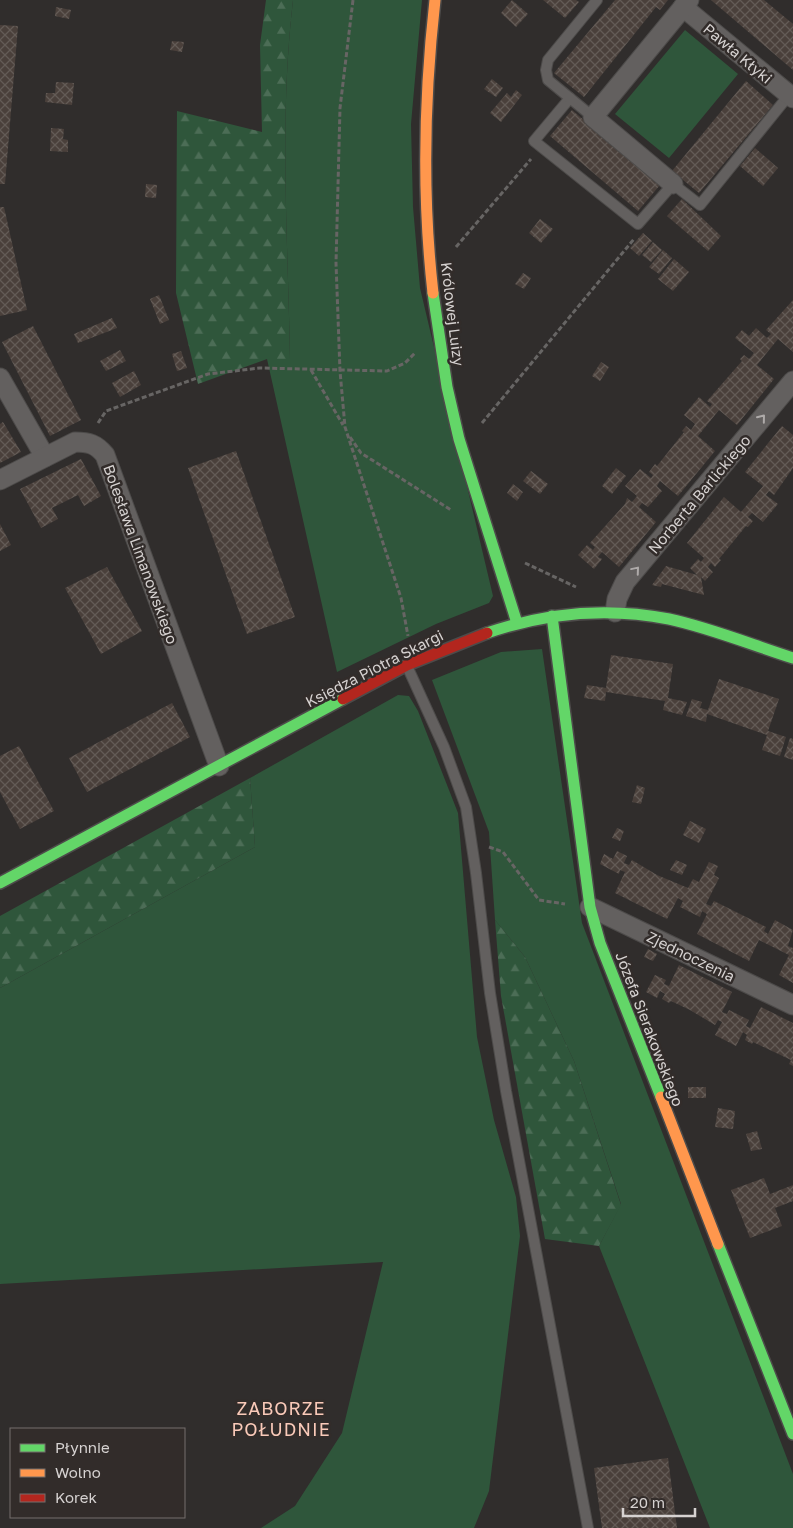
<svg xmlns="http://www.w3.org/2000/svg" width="793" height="1528" viewBox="0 0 793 1528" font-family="'Golos Text',sans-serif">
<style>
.green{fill:#2f563b}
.forest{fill:url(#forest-firs)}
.building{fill:url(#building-cross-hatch)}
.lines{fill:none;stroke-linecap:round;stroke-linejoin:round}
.lane-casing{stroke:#4d4b4a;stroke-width:12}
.street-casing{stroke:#4d4b4a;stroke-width:21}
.fast-casing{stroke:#4d4b4a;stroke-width:14}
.slow-casing{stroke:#4d4b4a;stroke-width:14}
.jam-casing{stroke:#4d4b4a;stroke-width:14}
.path{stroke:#676564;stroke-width:3;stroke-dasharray:5 2.5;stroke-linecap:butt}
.lane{stroke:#63605f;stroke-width:10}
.street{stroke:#63605f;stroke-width:19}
.fast{stroke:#63d668;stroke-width:11}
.slow{stroke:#ff974d;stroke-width:11}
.jam{stroke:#b3261e;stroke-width:11}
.oneway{stroke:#aeaaa9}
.labels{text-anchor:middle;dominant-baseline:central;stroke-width:5;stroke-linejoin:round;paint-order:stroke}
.street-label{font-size:15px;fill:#d6d2d1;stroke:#322c2a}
.quarter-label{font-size:18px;letter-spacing:1px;fill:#facab9;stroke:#322c2a}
</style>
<defs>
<pattern id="forest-firs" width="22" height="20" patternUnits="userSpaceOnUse" patternTransform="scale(1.25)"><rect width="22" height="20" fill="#2f563b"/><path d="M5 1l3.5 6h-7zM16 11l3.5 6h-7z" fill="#4c6d56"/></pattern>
<pattern id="building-cross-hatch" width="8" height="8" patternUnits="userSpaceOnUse" patternTransform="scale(1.25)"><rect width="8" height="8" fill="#4a403b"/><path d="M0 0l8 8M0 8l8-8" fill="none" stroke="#635b56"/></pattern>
</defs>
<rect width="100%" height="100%" fill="#302d2c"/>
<g class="green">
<path d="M293 0H422L411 124 413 207 420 288 493 596 489 603 436 624 337 672 267 359H290C288 240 279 119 293 0Z"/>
<polygon points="685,30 738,74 669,158 615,114"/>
<polygon points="542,649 582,923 793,1474 793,1528 710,1528 599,1246 621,1204 574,1061 525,957 495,920 489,832 432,680 501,652"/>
<polygon points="398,695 409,696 418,711 458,813 477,1037 494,1120 516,1197 520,1236 489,1491 474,1528 261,1528 295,1506 342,1433 383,1262 0,1284 0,988 255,847 250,778"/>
</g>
<g class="forest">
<path d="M266 0H293C279 119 288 240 290 359H267L198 384 176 293 177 111 262 132 260 45Z"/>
<polygon points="250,778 255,847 0,988 0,916"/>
<polygon points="495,920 525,957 574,1061 621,1205 599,1246 545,1239 501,996"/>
</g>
<g class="building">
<polygon points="512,0 528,14 516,27 501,13"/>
<polygon points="543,0 576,0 579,2 565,18"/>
<polygon points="615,0 668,0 660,10 656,7 584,97 554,73"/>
<polygon points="711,0 764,0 793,24 793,70"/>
<polygon points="56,7 71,10 69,19 55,16"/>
<polygon points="0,25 18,26 5,184 0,184"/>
<polygon points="172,41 184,42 182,52 170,50"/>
<polygon points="492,79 503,88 496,97 484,89"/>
<polygon points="746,81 773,105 699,193 672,171"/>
<polygon points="56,82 74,83 72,105 45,102 46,93 55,93"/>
<polygon points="516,90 522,95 501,122 490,113 507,93 511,97"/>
<polygon points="572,110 660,185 638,211 550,136"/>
<polygon points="51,128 64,129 63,139 68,140 68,152 50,151"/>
<polygon points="755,148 778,168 763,186 740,166"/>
<polygon points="146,184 157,185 156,198 145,197"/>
<polygon points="682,199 721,236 708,251 667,216"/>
<polygon points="0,207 4,207 27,310 0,316"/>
<polygon points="540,219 553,229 541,243 529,233"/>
<polygon points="643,233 652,241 639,256 630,248"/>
<polygon points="653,242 662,250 651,262 642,255"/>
<polygon points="663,250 672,258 659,274 649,267"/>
<polygon points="674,259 689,272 673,291 658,279"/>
<polygon points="523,273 531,278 524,289 515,284"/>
<polygon points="159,295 169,320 160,324 150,299"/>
<polygon points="793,300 793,352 778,339 757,365 774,379 737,425 719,410 698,436 715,451 678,496 660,481 657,486 662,491 648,507 642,503 639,507 656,522 619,567 602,552 598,557 602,559 594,569 578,555 587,545 593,550 595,547 590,543 625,504 627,498 632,502 637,496 625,486 640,469 651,478 653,475 649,472 655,464 657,466 684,432 682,431 686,426 691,430 695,424 684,415 699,397 710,407 712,404 707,401 742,361 740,359 744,355 749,359 754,353 735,338 742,330 749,336 756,328 767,338 771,334 766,330"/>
<polygon points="112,318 117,328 78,343 74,334"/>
<polygon points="33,326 81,420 50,436 2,342"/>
<polygon points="120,350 126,361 106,371 100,361"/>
<polygon points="181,351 187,368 177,371 172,354"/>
<polygon points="601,362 609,367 600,381 592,376"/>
<polygon points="134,371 141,385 120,397 112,383"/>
<polygon points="3,422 21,452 0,463 0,424"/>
<polygon points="782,426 793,435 793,468 774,495 769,491 766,495 778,504 763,522 752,513 748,517 753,521 748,527 746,526 719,559 721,560 715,567 711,563 708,567 713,572 705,581 701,577 704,595 662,584 661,587 652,585 666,566 697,575 690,568 698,559 701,562 704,558 687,543 724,497 741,512 763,486 745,472"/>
<polygon points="236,451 295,617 247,634 188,468"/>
<polygon points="81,459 101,496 84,506 78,495 52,508 58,519 41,528 20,489"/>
<polygon points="616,468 626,476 612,494 602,486"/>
<polygon points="531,471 548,484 540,494 523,481"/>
<polygon points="513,484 523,492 517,501 507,493"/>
<polygon points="0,524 11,545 0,551"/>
<polygon points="107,567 142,631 101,654 65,588"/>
<polygon points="611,655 673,664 668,698 687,702 682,715 663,710 665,701 606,692 605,701 584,698 587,685 606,688"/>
<polygon points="719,679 779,699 768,731 786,737 780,756 762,750 767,735 707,714 706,722 686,716 692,699 702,702 700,708 708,710"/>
<polygon points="172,703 190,737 87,792 69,758"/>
<polygon points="790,738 793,739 793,760 784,757"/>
<polygon points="19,746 54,811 20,829 0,792 0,756"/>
<polygon points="637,785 645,788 641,804 632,802"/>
<polygon points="690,821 706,829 699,843 683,835"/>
<polygon points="617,828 624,831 620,841 612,838"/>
<polygon points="617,851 627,856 624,863 629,865 632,860 657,875 688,888 693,879 699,882 709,862 718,866 714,875 719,878 706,904 711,906 714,901 766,927 764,931 768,934 775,920 793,930 788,946 793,948 793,983 779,975 789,955 759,940 749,961 697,934 707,914 702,911 700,917 680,907 683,901 678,898 667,919 615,893 625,872 620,870 619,874 600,864 604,854 613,859"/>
<polygon points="676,860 687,865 682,875 670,870"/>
<polygon points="648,949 657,954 653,961 644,957"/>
<polygon points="679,965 732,992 722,1012 727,1014 729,1010 749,1020 746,1026 750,1028 761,1007 793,1023 793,1066 789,1064 791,1060 753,1042 752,1044 745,1040 747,1035 743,1032 736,1046 715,1035 722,1022 718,1020 715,1025 690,1010 671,1001 669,1003 662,999 665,994 660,991 657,998 646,992 655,975 666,980 664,984 669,986"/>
<rect x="688" y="1087" width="18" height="11"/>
<polygon points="718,1108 735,1111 733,1129 715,1127"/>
<polygon points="757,1131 762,1149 751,1151 746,1134"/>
<polygon points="764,1178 770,1194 793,1185 793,1201 775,1208 782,1226 750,1238 731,1190"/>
<polygon points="668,1458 677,1528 602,1528 594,1468"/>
</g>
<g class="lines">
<defs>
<g id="lane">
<polyline points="570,98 534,141 638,224 673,184 700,205 789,95"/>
<polyline points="593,117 548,80 546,70 548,60 597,0"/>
<polyline points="407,666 444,747 466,807 476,873 490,993 506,1091 588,1528"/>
</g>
<g id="street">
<polyline points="683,7 793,98"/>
<polyline points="673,184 593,117 689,0"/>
<polyline points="0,378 45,457"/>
<path d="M0 480 75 442C89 442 96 444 105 455L219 766"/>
<polyline points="615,612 617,599 625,582 793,381"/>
<polyline points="590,907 793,1005"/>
</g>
<g id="fast">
<polyline points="433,293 447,387 459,439 517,623"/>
<polyline points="552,616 590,907 600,943 661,1097"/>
<path d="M487 633C545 613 608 607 669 619 711 628 752 645 793 658"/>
<polyline points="0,883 343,699"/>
<polyline points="718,1244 793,1434"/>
</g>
<g id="slow">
<path d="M433 293C422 196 424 98 435 0"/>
<polyline points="661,1097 718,1244"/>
</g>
<polyline id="jam" points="343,699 407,665 487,633"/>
</defs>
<use href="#lane" class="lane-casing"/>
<use href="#street" class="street-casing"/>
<use href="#fast" class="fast-casing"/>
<use href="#slow" class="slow-casing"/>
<use href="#jam" class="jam-casing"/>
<g class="path">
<polyline points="353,0 340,108 336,263 340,371 345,427 401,598 408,636"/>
<polyline points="456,247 531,159"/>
<polyline points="311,370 343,425"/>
<polyline points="98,423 106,411 208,374 260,368 387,371 405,363 415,353"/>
<polyline points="482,423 634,239"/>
<polyline points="350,437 361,453 451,510"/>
<polyline points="525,563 576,587"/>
<polyline points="489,847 503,852 539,900 565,904"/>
</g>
<use href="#lane" class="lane"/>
<use href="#street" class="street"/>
<use href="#fast" class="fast"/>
<use href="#slow" class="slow"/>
<use href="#jam" class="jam"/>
</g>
<defs><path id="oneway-chevron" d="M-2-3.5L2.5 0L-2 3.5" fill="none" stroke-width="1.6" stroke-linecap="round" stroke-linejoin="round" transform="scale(1.25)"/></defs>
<g class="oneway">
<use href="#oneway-chevron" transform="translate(762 418) rotate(-51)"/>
<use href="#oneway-chevron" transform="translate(636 570) rotate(-50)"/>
</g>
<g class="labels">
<g class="street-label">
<text transform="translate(738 53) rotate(40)">Pawła Kłyki</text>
<text transform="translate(453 314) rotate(83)">Królowej Luizy</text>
<text transform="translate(699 494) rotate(-50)">Norberta Barlickiego</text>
<text transform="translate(141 554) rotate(70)">Bolesława Limanowskiego</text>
<text transform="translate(374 668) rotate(-27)">Księdza Piotra Skargi</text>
<text transform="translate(691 956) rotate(26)">Zjednoczenia</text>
<text transform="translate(650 1029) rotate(69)">Józefa Sierakowskiego</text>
</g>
<g class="quarter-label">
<text x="281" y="1408">ZABORZE<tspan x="281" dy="21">POŁUDNIE</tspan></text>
</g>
</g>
<rect x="10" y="1428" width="175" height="90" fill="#322c2a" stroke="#746e6d"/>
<rect x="20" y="1444" width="25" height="8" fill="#63d668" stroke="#746e6d"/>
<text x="55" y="1453" font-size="15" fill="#d6d2d1">Płynnie</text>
<rect x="20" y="1469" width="25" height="8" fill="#ff974d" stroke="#746e6d"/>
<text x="55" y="1478" font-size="15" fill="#d6d2d1">Wolno</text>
<rect x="20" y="1494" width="25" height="8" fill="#b3261e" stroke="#746e6d"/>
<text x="55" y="1503" font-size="15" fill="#d6d2d1">Korek</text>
<path d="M623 1508v8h72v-8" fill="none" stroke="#d6d2d1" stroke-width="2.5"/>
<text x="630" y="1508" font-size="15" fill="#d6d2d1" stroke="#322c2a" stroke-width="4" paint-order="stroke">20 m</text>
</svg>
